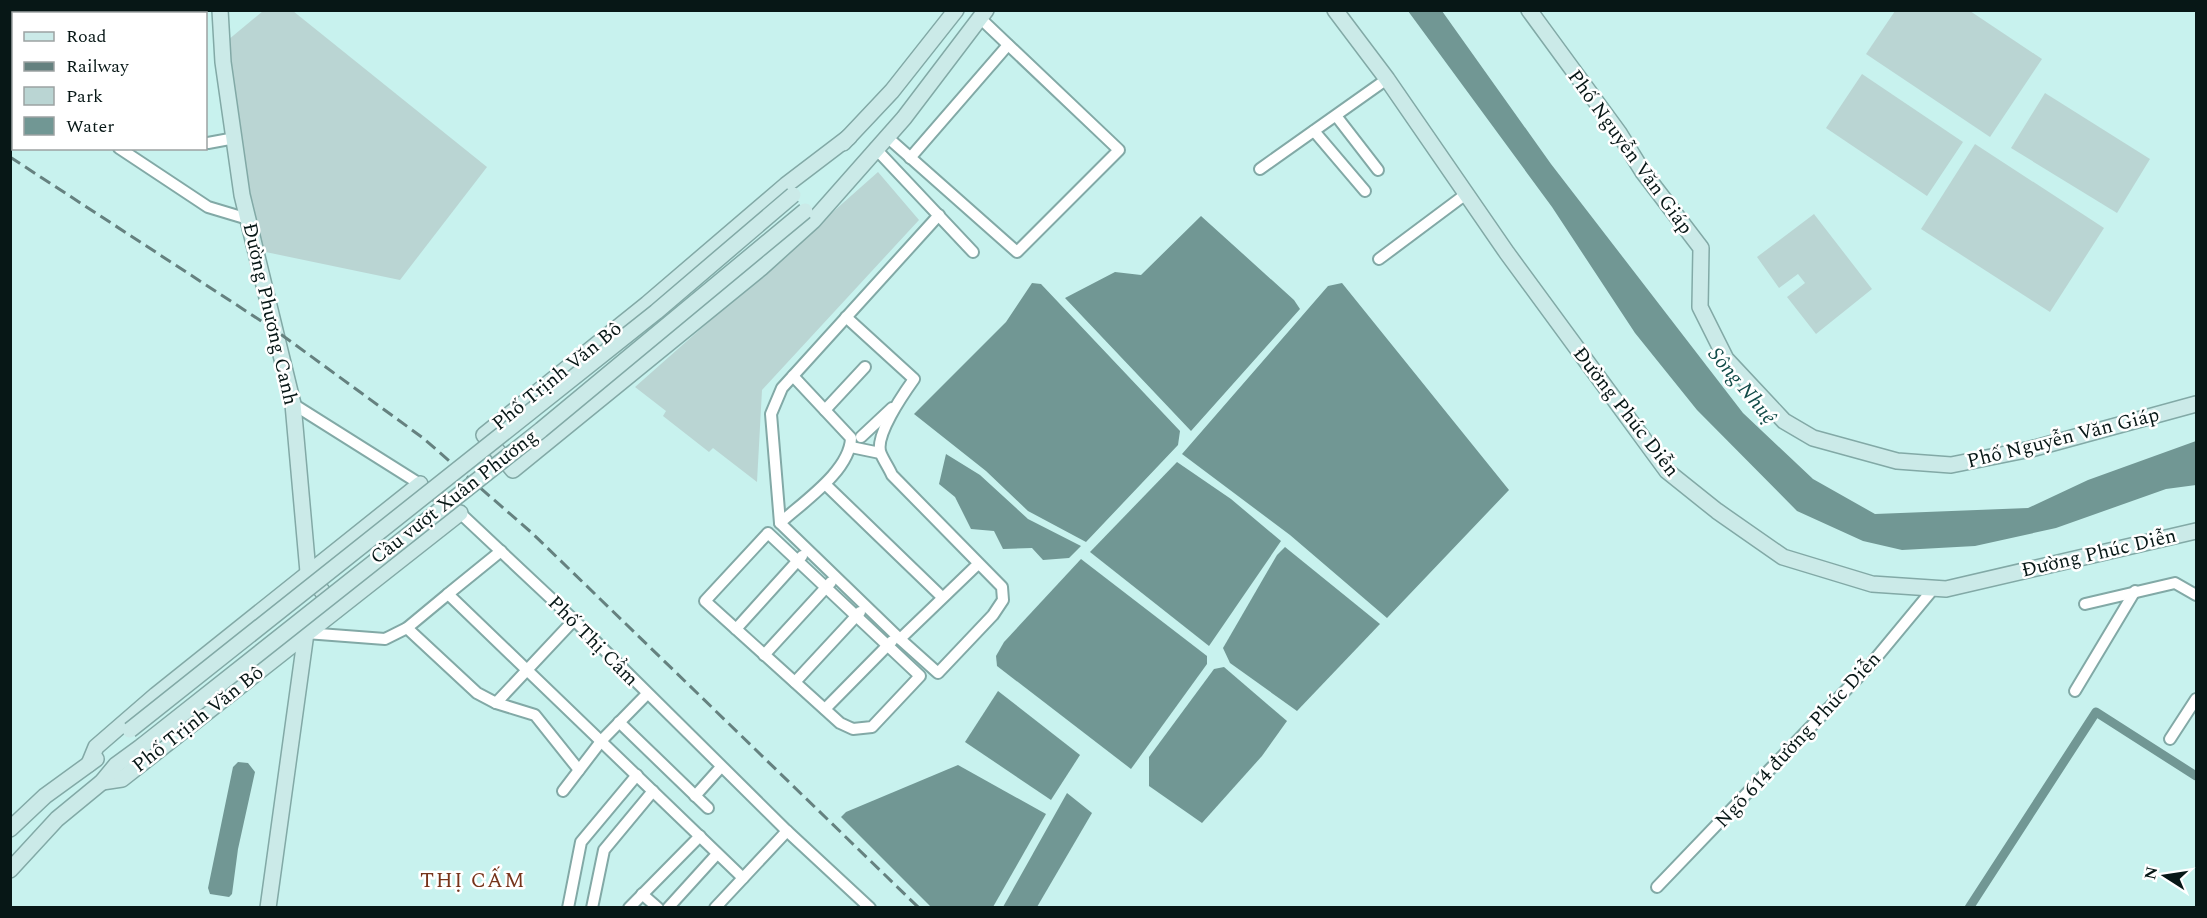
<svg xmlns="http://www.w3.org/2000/svg" width="2207" height="918" viewBox="0 0 2207 918" font-family="Spectral,serif">
<style>
.green{fill:#bad5d3}
.water{fill:#719794}
.lines{fill:none;stroke-linecap:round;stroke-linejoin:round}
.canal{stroke:#719794;stroke-width:9}
.street-casing{stroke:#82a9a6;stroke-width:14}
.secondary-casing{stroke:#82a9a6;stroke-width:18}
.street{stroke:#fff;stroke-width:10}
.secondary{stroke:#cbeae8;stroke-width:15}
.rail{stroke:#65817f;stroke-width:3;stroke-dasharray:12 6;stroke-linecap:butt}
.secondary-bridge-casing{stroke:#82a9a6;stroke-width:18;stroke-linecap:butt}
.secondary-bridge{stroke:#cbeae8;stroke-width:15}
.labels{text-anchor:middle;dominant-baseline:central;stroke-width:5;stroke-linejoin:round;paint-order:stroke}
.street-label{font-size:20px;fill:#071716;stroke:#fff}
.water-label{font-size:21px;font-style:italic;fill:#124c49;stroke:#fff}
.neighbourhood-label{font-size:21px;letter-spacing:1.5px;fill:#76341b;stroke:#fff}
</style>
<rect width="100%" height="100%" fill="#c8f2ee"/>
<g class="green">
<polygon points="263,11 293,11 487,167 400,280 256,250 222,45"/>
<polygon points="1970,11 2042,59 1990,137 1866,54 1895,11"/>
<polygon points="1862,74 1963,142 1927,196 1826,128"/>
<polygon points="2045,93 2150,159 2117,213 2011,148"/>
<polygon points="1975,144 2104,228 2050,312 1921,229"/>
<polygon points="878,172 919,220 762,390 757,482 713,448 709,452 663,416 666,411 635,387"/>
<polygon points="1814,214 1872,289 1816,334 1787,297 1805,283 1798,274 1779,288 1757,257"/>
</g>
<g class="water">
<polygon points="1408,11 1442,11 1551,164 1743,413 1813,479 1875,514 2028,508 2088,480 2196,441 2196,485 2166,489 2056,528 1975,546 1902,550 1863,541 1797,511 1697,410 1635,333 1552,207"/>
<polygon points="1201,216 1294,300 1300,309 1191,431 1065,298 1115,272 1141,275"/>
<polygon points="1032,283 1041,284 1180,431 1178,445 1086,542 1028,511 986,471 914,414 1006,322"/>
<polygon points="1342,283 1509,490 1387,618 1290,535 1182,454 1328,286"/>
<polygon points="946,454 980,475 1028,519 1081,546 1069,558 1043,560 1032,548 1003,549 994,531 971,529 955,497 939,484"/>
<polygon points="1177,462 1231,499 1281,541 1209,646 1090,552"/>
<polygon points="1285,547 1380,624 1297,711 1230,663 1223,648 1277,555"/>
<polygon points="1081,559 1207,656 1207,664 1131,769 997,666 996,656 1004,642"/>
<polygon points="1224,667 1287,721 1262,756 1202,823 1149,786 1149,757 1214,669"/>
<polygon points="998,691 1080,755 1051,800 965,742"/>
<polygon points="238,762 248,763 255,772 238,849 232,894 229,897 210,894 208,888 233,767"/>
<polygon points="958,765 1046,814 993,907 931,907 841,817 846,812"/>
<polygon points="1067,793 1092,813 1037,907 1003,907"/>
</g>
<g class="lines">
<polyline class="canal" points="1969,908 2096,712 2196,776"/>
<defs>
<g id="street">
<polyline points="110,10 111,14"/>
<polyline points="127,14 136,10"/>
<polyline points="10,71 14,74"/>
<polyline points="1337,117 1378,170"/>
<polyline points="1314,131 1365,191"/>
<polyline points="886,136 1017,252 1119,150 981,19"/>
<polyline points="208,143 235,138"/>
<polyline points="119,148 208,207 248,219"/>
<polyline points="875,148 973,252"/>
<polyline points="910,158 1008,45"/>
<polyline points="1260,169 1387,79"/>
<polyline points="1379,259 1466,194"/>
<path d="M846 317 914 379C904 393 873 437 881 454 884 461 889 468 892 475L1002 587 1003 600 993 615 938 673 900 639 978 564"/>
<polyline points="293,404 420,484 460,513 574,620 787,831 870,908"/>
<polyline points="825,410 865,367"/>
<polyline points="861,437 892,408"/>
<polyline points="851,447 880,453"/>
<polyline points="826,485 942,597"/>
<path d="M780 523C803 502 850 471 851 438L793 376"/>
<polygon points="768,533 920,676 872,727 853,729 840,723 705,601"/>
<polyline points="501,551 448,594 743,878"/>
<polyline points="2085,604 2175,583 2196,595"/>
<polyline points="407,628 477,693 496,703 535,715 579,770"/>
<polyline points="736,629 802,556"/>
<polyline points="306,633 385,639 407,628 448,594"/>
<polyline points="900,639 780,523 771,414 782,388 939,215"/>
<polyline points="764,655 831,582"/>
<polyline points="795,682 860,612"/>
<polyline points="2075,691 2135,591"/>
<polyline points="496,703 574,620"/>
<polyline points="825,709 892,641"/>
<polyline points="619,722 708,808"/>
<polyline points="2170,739 2196,699"/>
<polyline points="563,791 602,740 647,694"/>
<polyline points="695,796 721,767"/>
<polyline points="1657,887 1871,664 1934,588"/>
<polyline points="642,894 658,908"/>
<polyline points="568,908 581,842 637,775"/>
<polyline points="592,908 604,850 653,791"/>
<polyline points="629,908 700,836"/>
<polyline points="668,908 717,854"/>
<polyline points="715,908 787,831"/>
</g>
<g id="secondary">
<polyline points="220,10 223,62 242,195 293,404 308,572 336,610"/>
<polyline points="1335,10 1387,79 1507,253 1667,471 1717,511 1783,557 1872,584 1946,589 2196,531"/>
<polyline points="1529,10 1619,133 1643,172 1701,248 1700,307 1726,359 1784,421 1813,438 1897,461 1951,465 2031,449 2196,404"/>
<polyline points="849,137 786,185 647,304 484,435 513,470 761,268 813,221 904,118 986,10"/>
<polyline points="843,143 892,91 956,10"/>
<polyline points="89,764 96,747 156,695 420,484"/>
<polyline points="102,782 122,779 460,513"/>
<polyline points="10,829 45,796 96,759"/>
<polyline points="10,870 57,819 102,782 116,765 142,746"/>
<polyline points="268,908 306,633"/>
</g>
</defs>
<use href="#street" class="street-casing"/>
<use href="#secondary" class="secondary-casing"/>
<use href="#street" class="street"/>
<use href="#secondary" class="secondary"/>
<polyline class="rail" points="10,157 275,330 423,438 532,533 919,908"/>
<defs>
<g id="secondary-bridge">
<polyline points="130,730 656,312 793,195"/>
<polyline points="142,746 541,430 805,211"/>
</g>
</defs>
<use href="#secondary-bridge" class="secondary-bridge-casing"/>
<use href="#secondary-bridge" class="secondary-bridge"/>
</g>
<g class="labels">
<g class="street-label">
<text transform="translate(1630 152) rotate(54)">Phố Nguyễn Văn Giáp</text>
<text transform="translate(270 314) rotate(77)">Đường Phương Canh</text>
<text transform="translate(557 376) rotate(-39)">Phố Trịnh Văn Bô</text>
<text transform="translate(1626 412) rotate(52)">Đường Phúc Diễn</text>
<text transform="translate(2063 438) rotate(-14)">Phố Nguyễn Văn Giáp</text>
<text transform="translate(454 497) rotate(-38)">Cầu vượt Xuân Phương</text>
<text transform="translate(2099 553) rotate(-13)">Đường Phúc Diễn</text>
<text transform="translate(593 641) rotate(45)">Phố Thị Cẩm</text>
<text transform="translate(198 719) rotate(-38)">Phố Trịnh Văn Bô</text>
<text transform="translate(1798 740) rotate(-47)">Ngõ 614 đường Phúc Diễn</text>
</g>
<g class="water-label">
<text transform="translate(1742 386) rotate(50)">Sông Nhuệ</text>
</g>
<g class="neighbourhood-label">
<text x="473" y="881">THỊ CẤM</text>
</g>
</g>
<rect width="2207" height="918" fill="none" stroke="#071716" stroke-width="24"/>
<rect x="12" y="12" width="195" height="138" fill="#ffffff" stroke="#9ca2a2" stroke-width="1.5"/>
<rect x="24" y="32" width="30" height="9" fill="#cbeae8" stroke="#9ca2a2" stroke-width="1.5"/>
<text x="66" y="42" font-size="18" fill="#071716">Road</text>
<rect x="24" y="62" width="30" height="9" fill="#65817f" stroke="#9ca2a2" stroke-width="1.5"/>
<text x="66" y="72" font-size="18" fill="#071716">Railway</text>
<rect x="24" y="87" width="30" height="18" fill="#bad5d3" stroke="#9ca2a2" stroke-width="1.5"/>
<text x="66" y="102" font-size="18" fill="#071716">Park</text>
<rect x="24" y="117" width="30" height="18" fill="#719794" stroke="#9ca2a2" stroke-width="1.5"/>
<text x="66" y="132" font-size="18" fill="#071716">Water</text>
<g transform="translate(2165 876) rotate(282)" stroke="#ffffff" stroke-width="4.5" paint-order="stroke">
<path d="M0-4.5L10 22L0 15L-10 22Z" fill="#071716"/>
<text y="-9" font-size="16" font-weight="bold" text-anchor="middle" fill="#071716">N</text>
</g>
</svg>
